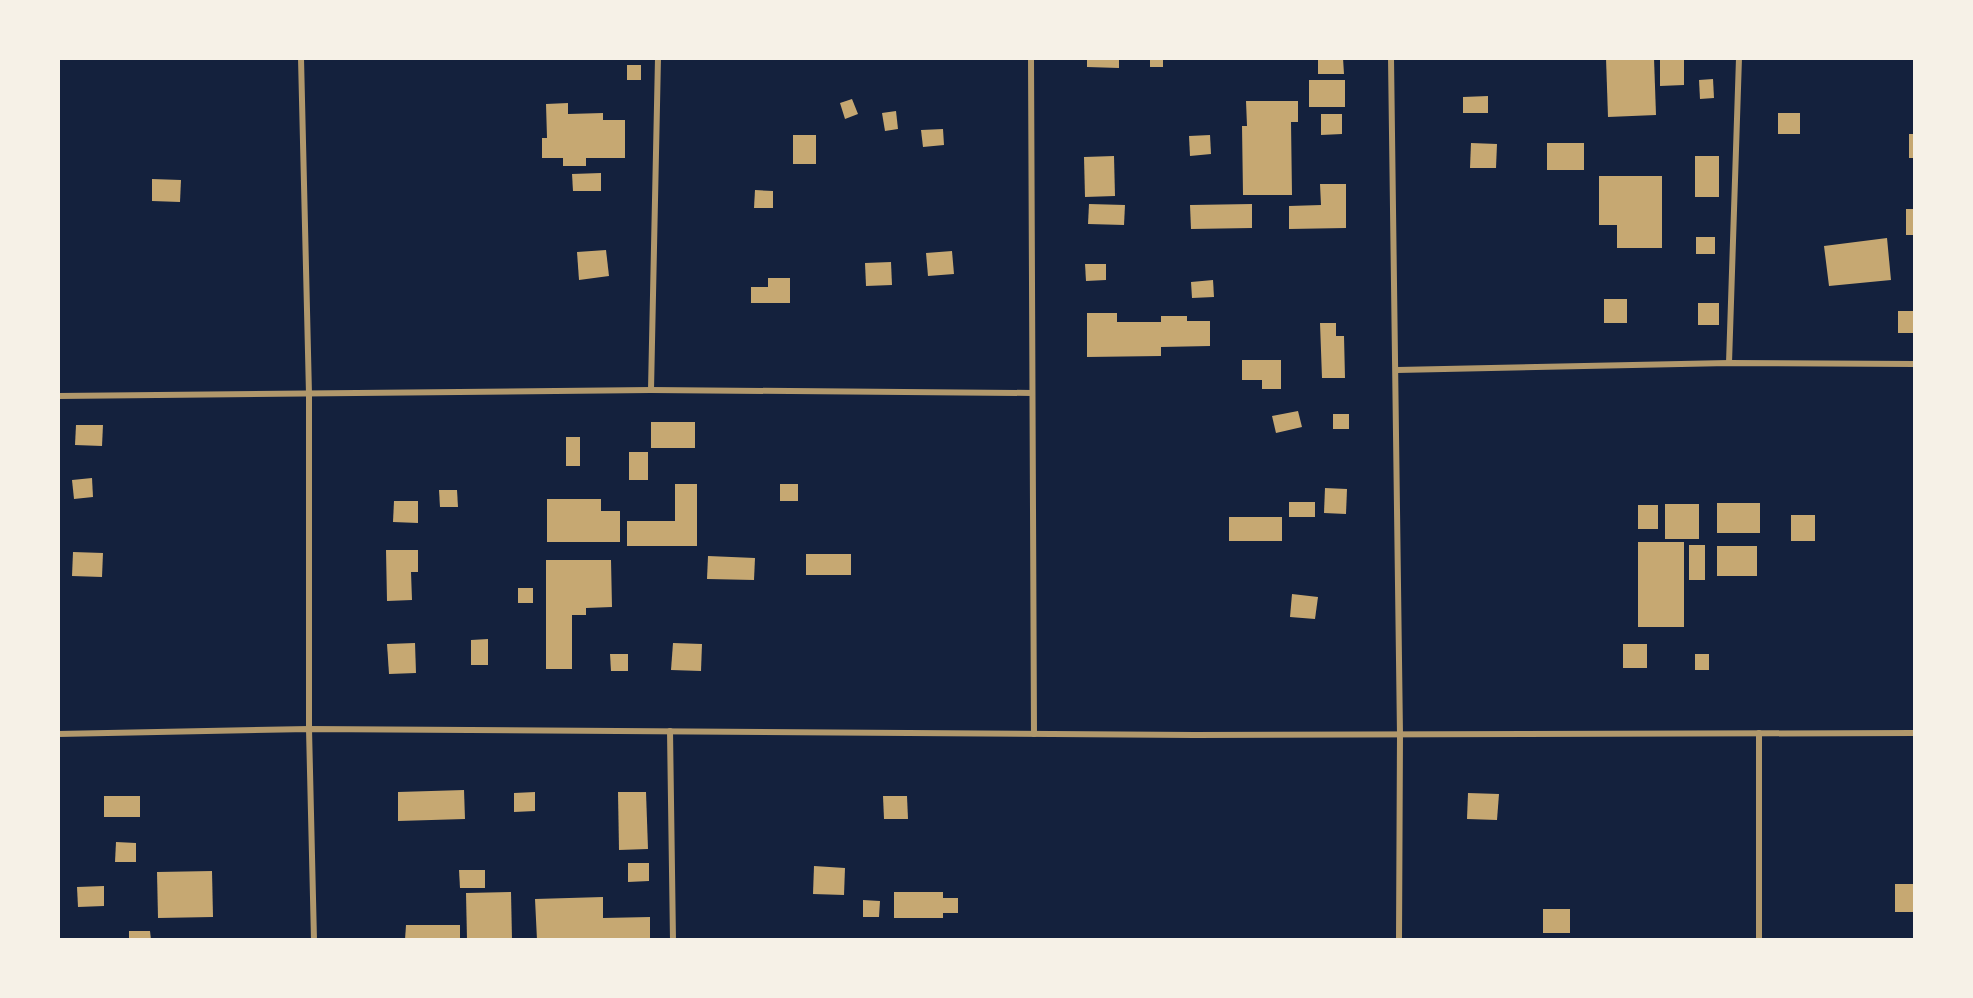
<svg xmlns="http://www.w3.org/2000/svg" width="1973" height="998" viewBox="0 0 1973 998" font-family="Overpass,sans-serif">
<style>
.building{fill:#c6a872}
.lines{fill:none;stroke-linecap:round;stroke-linejoin:round}
.minor{stroke:#b1986c;stroke-width:6}
</style>
<rect width="100%" height="100%" fill="#14213d"/>
<g class="building">
<polygon points="1087,58 1119,58 1119,68 1087,67"/>
<rect x="1150" y="58" width="13" height="9"/>
<polygon points="1318,58 1343,58 1344,74 1318,74"/>
<polygon points="1606,58 1654,58 1656,115 1608,117"/>
<polygon points="1660,58 1684,58 1684,85 1660,86"/>
<rect x="627" y="65" width="14" height="15"/>
<polygon points="1713,79 1714,98 1700,99 1699,80"/>
<rect x="1309" y="80" width="36" height="27"/>
<polygon points="1488,96 1488,113 1463,113 1463,97"/>
<polygon points="852,99 858,114 845,119 840,103"/>
<polygon points="1246,101 1298,101 1298,122 1291,122 1292,195 1243,195 1242,126 1247,126"/>
<polygon points="568,103 568,114 603,113 603,120 625,120 625,158 586,158 586,166 563,166 563,158 542,158 542,138 547,138 546,104"/>
<polygon points="896,111 898,129 885,131 882,113"/>
<rect x="1778" y="113" width="22" height="21"/>
<polygon points="1321,114 1342,114 1342,134 1321,135"/>
<polygon points="943,129 944,145 923,147 921,130"/>
<rect x="1909" y="134" width="5" height="24"/>
<rect x="793" y="135" width="23" height="29"/>
<polygon points="1210,135 1211,154 1190,156 1189,136"/>
<polygon points="1471,143 1497,144 1496,168 1470,168"/>
<rect x="1547" y="143" width="37" height="27"/>
<polygon points="1114,156 1115,196 1085,197 1084,157"/>
<rect x="1695" y="156" width="24" height="41"/>
<polygon points="601,173 601,191 573,191 572,174"/>
<polygon points="1599,176 1662,176 1662,248 1617,248 1617,225 1599,225"/>
<polygon points="152,179 181,180 180,202 152,201"/>
<polygon points="1320,184 1346,184 1346,228 1289,229 1289,206 1321,205"/>
<polygon points="755,190 773,191 773,208 754,208"/>
<polygon points="1089,204 1125,205 1124,225 1088,224"/>
<polygon points="1252,204 1252,228 1191,229 1190,205"/>
<rect x="1906" y="209" width="8" height="26"/>
<rect x="1696" y="237" width="19" height="17"/>
<polygon points="1887,238 1891,280 1829,286 1824,246"/>
<polygon points="606,250 609,276 579,280 577,252"/>
<polygon points="952,251 954,274 928,276 926,253"/>
<polygon points="891,262 892,285 866,286 865,263"/>
<polygon points="1085,264 1106,264 1106,280 1086,281"/>
<polygon points="768,278 790,278 790,303 751,303 751,287 768,287"/>
<polygon points="1213,280 1214,297 1192,298 1191,282"/>
<rect x="1604" y="299" width="23" height="24"/>
<rect x="1698" y="303" width="21" height="22"/>
<rect x="1898" y="311" width="16" height="22"/>
<polygon points="1087,313 1117,313 1117,322 1161,322 1161,316 1187,316 1187,321 1210,321 1210,346 1161,347 1161,356 1087,357"/>
<polygon points="1320,323 1336,323 1336,336 1344,336 1345,378 1322,378"/>
<polygon points="1242,360 1281,360 1281,389 1262,389 1262,380 1242,380"/>
<polygon points="1298,411 1302,427 1276,433 1272,416"/>
<rect x="1333" y="414" width="16" height="15"/>
<rect x="651" y="422" width="44" height="26"/>
<polygon points="76,425 103,425 102,446 75,445"/>
<rect x="566" y="437" width="14" height="29"/>
<rect x="629" y="452" width="19" height="28"/>
<polygon points="92,478 93,497 74,499 72,480"/>
<polygon points="675,484 697,484 697,546 627,546 627,521 675,521"/>
<rect x="780" y="484" width="18" height="17"/>
<polygon points="1325,488 1347,489 1346,514 1324,513"/>
<polygon points="439,490 457,490 458,507 440,507"/>
<polygon points="547,499 601,499 601,511 620,511 620,542 547,542"/>
<polygon points="394,501 418,501 418,523 393,522"/>
<rect x="1289" y="502" width="26" height="15"/>
<rect x="1717" y="503" width="43" height="30"/>
<rect x="1665" y="504" width="34" height="35"/>
<rect x="1638" y="505" width="20" height="24"/>
<rect x="1791" y="515" width="24" height="26"/>
<rect x="1229" y="517" width="53" height="24"/>
<rect x="1638" y="542" width="46" height="85"/>
<rect x="1689" y="545" width="16" height="35"/>
<rect x="1717" y="546" width="40" height="30"/>
<polygon points="386,550 418,550 418,572 411,572 412,600 387,601"/>
<polygon points="73,552 103,553 102,577 72,576"/>
<rect x="806" y="554" width="45" height="21"/>
<polygon points="708,556 755,558 754,580 707,579"/>
<polygon points="546,560 611,560 612,607 586,608 586,615 572,615 572,669 546,669"/>
<rect x="518" y="588" width="15" height="15"/>
<polygon points="1292,594 1318,597 1315,619 1290,617"/>
<polygon points="488,639 488,665 471,665 471,640"/>
<polygon points="415,643 416,673 389,674 387,644"/>
<polygon points="673,643 702,644 701,671 671,670"/>
<rect x="1623" y="644" width="24" height="24"/>
<polygon points="610,654 628,654 628,671 611,671"/>
<rect x="1695" y="654" width="14" height="16"/>
<polygon points="464,790 465,819 398,821 398,792"/>
<polygon points="535,792 535,811 514,812 514,793"/>
<polygon points="618,792 646,792 648,849 619,850"/>
<polygon points="1468,793 1499,794 1497,820 1467,819"/>
<rect x="104" y="796" width="36" height="21"/>
<polygon points="883,796 907,796 908,819 884,819"/>
<polygon points="116,842 136,843 136,862 115,862"/>
<polygon points="628,863 649,863 649,881 628,882"/>
<polygon points="814,866 845,868 844,895 813,894"/>
<polygon points="459,870 485,870 485,888 460,888"/>
<polygon points="212,871 213,917 158,918 157,872"/>
<rect x="1895" y="884" width="19" height="28"/>
<polygon points="104,886 104,906 78,907 77,887"/>
<polygon points="511,892 512,940 467,940 466,893"/>
<polygon points="894,892 943,892 943,898 958,898 958,913 943,913 943,918 894,918"/>
<polygon points="603,897 603,918 650,917 650,940 537,940 535,899"/>
<polygon points="863,900 880,901 879,917 863,917"/>
<rect x="1543" y="909" width="27" height="24"/>
<polygon points="406,925 460,925 460,940 405,940"/>
<polygon points="129,931 150,931 151,940 129,940"/>
</g>
<g class="lines">
<g class="minor">
<polyline points="301,58 309,394 309,729 314,940"/>
<polyline points="1031,58 1034,734"/>
<polyline points="1391,58 1400,735 1399,940"/>
<polyline points="1729,363 1739,58"/>
<polyline points="1397,370 1729,363 1914,364"/>
<polyline points="651,390 658,58"/>
<polyline points="58,396 651,390 1032,393"/>
<polyline points="670,731 673,940"/>
<polyline points="1759,733 1759,940"/>
<polyline points="58,734 309,729 1195,735 1914,733"/>
</g>
</g>
<rect width="1973" height="998" fill="none" stroke="#f6f1e7" stroke-width="120"/>
</svg>
